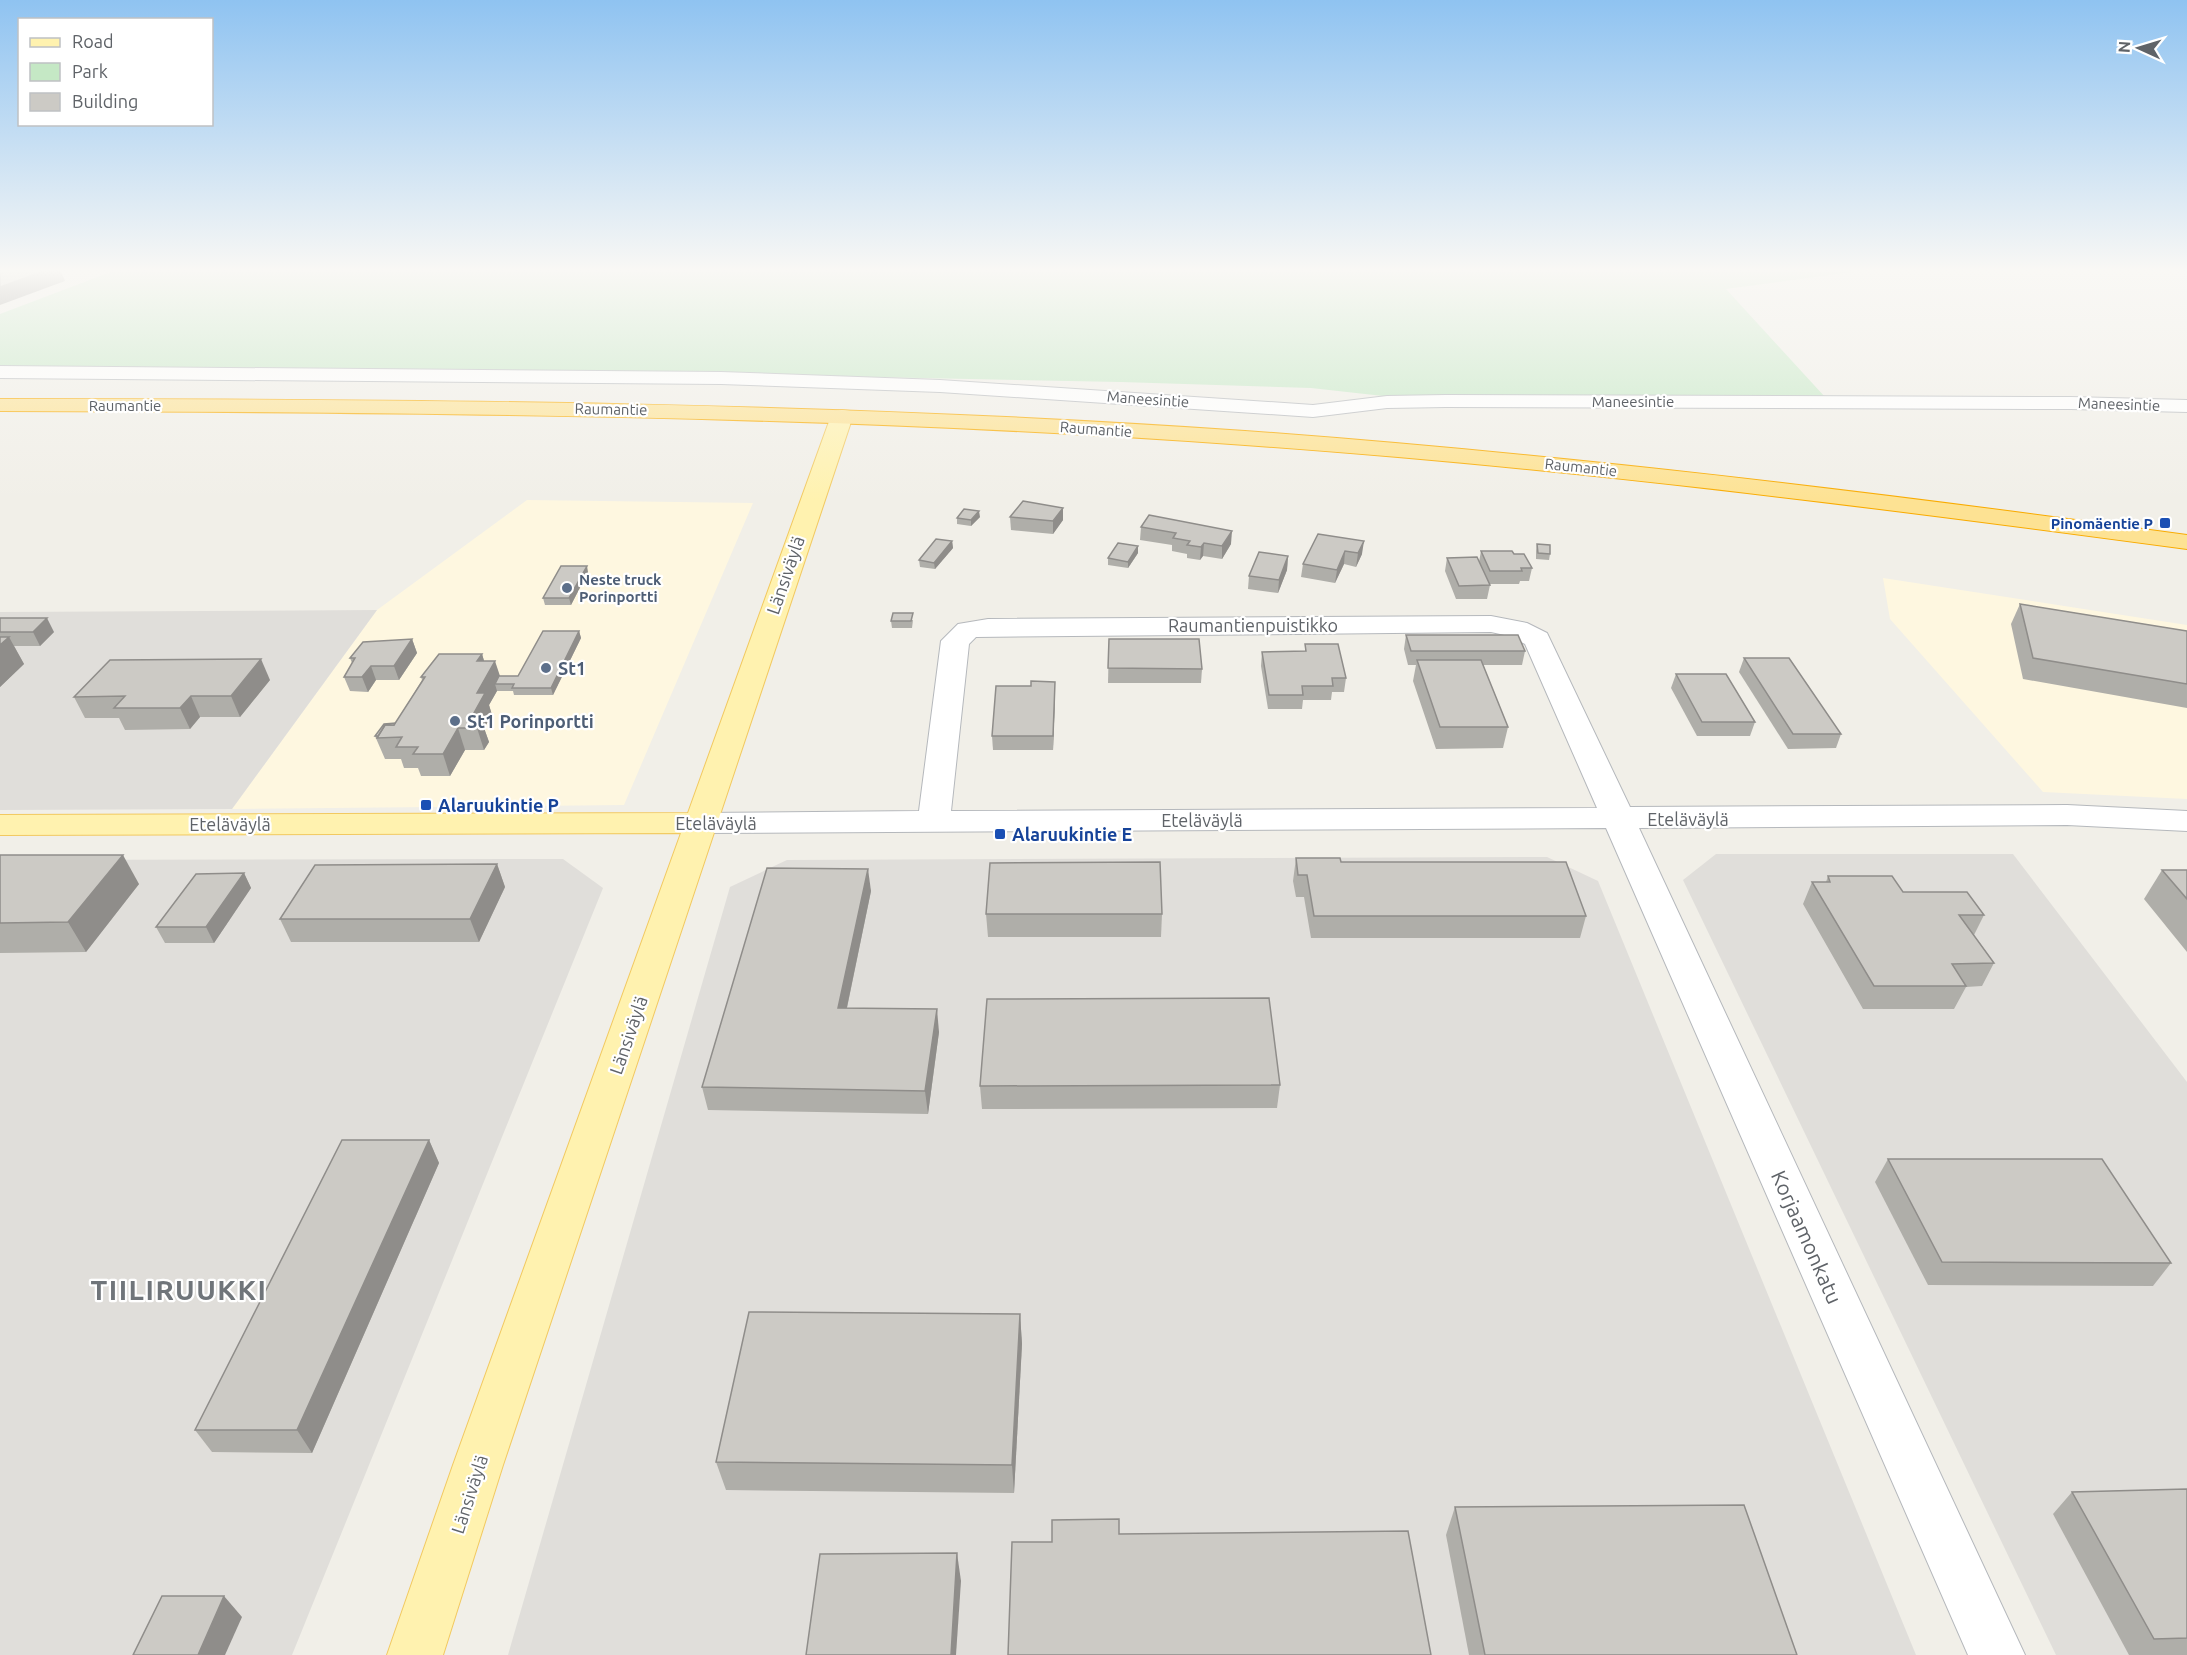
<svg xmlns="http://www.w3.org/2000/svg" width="2187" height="1655" viewBox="0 0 2187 1655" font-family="Ubuntu,sans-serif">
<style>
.commercial{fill:#fef7e0}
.industrial{fill:#e0deda}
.green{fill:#c5e8c5}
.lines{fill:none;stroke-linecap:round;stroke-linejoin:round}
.minor-casing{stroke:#b5b8bc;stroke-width:2}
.major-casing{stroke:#f2c960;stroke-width:2}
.highway-casing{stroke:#f9ab00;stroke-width:2}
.minor{fill:#fff;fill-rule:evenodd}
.major{fill:#fff2af;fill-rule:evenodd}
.highway{fill:#fde293;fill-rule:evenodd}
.wall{fill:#afaea9}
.shaded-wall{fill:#8f8d8a}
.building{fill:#cccac5;stroke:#8f8d8a;stroke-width:1.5}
.transit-dot{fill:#1a4fb4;stroke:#fff;stroke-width:2}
.service-dot{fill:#5c6f8a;stroke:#fff;stroke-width:2}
.labels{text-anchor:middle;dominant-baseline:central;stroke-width:4.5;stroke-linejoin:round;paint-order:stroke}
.far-street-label{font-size:15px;fill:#5f6368;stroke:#fff}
.far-transit-label{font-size:15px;font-weight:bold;fill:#164399;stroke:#fff;text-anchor:end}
.far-service-label{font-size:15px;font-weight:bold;fill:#4e5e75;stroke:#fff;text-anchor:start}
.street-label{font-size:18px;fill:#5f6368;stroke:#fff}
.service-label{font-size:18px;font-weight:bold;fill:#4e5e75;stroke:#fff;text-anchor:start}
.transit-label{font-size:18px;font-weight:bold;fill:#164399;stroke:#fff;text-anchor:start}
.near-street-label{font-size:21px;fill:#5f6368;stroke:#fff}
.near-district-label{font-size:28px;font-weight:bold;letter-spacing:1.5px;fill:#70757a;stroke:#fff}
</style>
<rect width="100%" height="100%" fill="#f1efe8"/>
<g class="commercial">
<polygon points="527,500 753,503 624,805 232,809 377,610"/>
<polygon points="1883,578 2187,625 2187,799 2043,792 1890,619"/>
</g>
<g class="industrial">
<polygon points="377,610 232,809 0,810 0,612"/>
<polygon points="1716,854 2013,854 2187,1082 2187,1655 2056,1655 1683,880"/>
<polygon points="1547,857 1598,881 1916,1655 508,1655 730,887 787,860"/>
<polygon points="563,859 603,888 292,1655 0,1655 0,860"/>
</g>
<polygon class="green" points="116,270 1867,270 1726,289 1825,397 1392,397 1311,388 1121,382 725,374 0,367 0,314"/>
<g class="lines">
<defs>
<g id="minor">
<polygon points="0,366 721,372 940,380 1313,405 1387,396 1446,395 2071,397 2187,400 2187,412 2071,409 1446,407 1387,408 1313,417 940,392 721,384 0,378"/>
<path d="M1491 616 1527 623 1547 633 1630 807 2067 805 2187 811V831L2067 825 1639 828 2025 1655H1968L1606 828 700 833 688 830 684 823 688 816 700 813 919 811 941 641 958 624 988 619ZM1491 632 1509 636 1525 644 1597 808 951 811 969 644 976 637Z"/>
</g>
<polygon id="major" points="842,410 850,411 853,416 503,1465 443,1655 387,1655 453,1465 681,833 0,835 0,815 688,813 831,416 834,411"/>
<path id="highway" d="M0 399C415 399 831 402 1245 431 1560 454 1874 492 2187 535V549C1874 507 1560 467 1245 445 831 415 415 412 0 411Z"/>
</defs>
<use href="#minor" class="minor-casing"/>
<use href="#major" class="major-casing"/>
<use href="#highway" class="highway-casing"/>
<use href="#minor" class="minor"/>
<use href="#major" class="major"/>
<use href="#highway" class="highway"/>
</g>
<g class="wall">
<polygon points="1149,515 1231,544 1222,559 1203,556 1200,560 1187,558 1187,554 1172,551 1172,545 1140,540 1141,527"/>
<polygon points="980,517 971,526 957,524 957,518"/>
<polygon points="1010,517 1063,520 1053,534 1011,530"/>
<polygon points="1318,534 1362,554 1356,567 1344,564 1335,583 1301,577 1303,564"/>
<polygon points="952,541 953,548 935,569 920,567 919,560"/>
<polygon points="1537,544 1550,554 1549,560 1536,559 1536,551"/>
<polygon points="1138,546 1138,553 1128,568 1108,565 1108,558"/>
<polygon points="1481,551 1514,554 1532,568 1529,581 1520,581 1519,584 1489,584 1490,585 1487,599 1456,599 1445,571 1447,558 1479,562"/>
<polygon points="1288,556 1287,570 1278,593 1248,589 1249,576"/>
<polygon points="588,572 571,605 545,605 543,598"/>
<polygon points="2020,604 2187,631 2187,708 2023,679 2011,624"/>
<polygon points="0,618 54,632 40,646 14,646 24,664 0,687"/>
<polygon points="913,620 912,628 892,628 891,621"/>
<polygon points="579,631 581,638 553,695 514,695 513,691 497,691 489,705 492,715 484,728 489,742 484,750 465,750 450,776 421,776 418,768 404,768 401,759 385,759 375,736 395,724 422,680 421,677 482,654 484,661 500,676 518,676"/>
<polygon points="1406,635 1525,651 1522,665 1483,665 1508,727 1503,748 1436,749 1413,681 1416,665 1408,665 1404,649"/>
<polygon points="412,639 417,653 399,680 376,680 368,692 350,691 344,677 352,663 350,658"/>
<polygon points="1109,639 1202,669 1201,683 1108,683"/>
<polygon points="1305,644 1346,678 1344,692 1332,692 1331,700 1303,700 1302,709 1268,709 1261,666 1262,652 1305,651"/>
<polygon points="1744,658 1841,734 1836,748 1788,749 1739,672"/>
<polygon points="1676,674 1755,722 1750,736 1697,736 1671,688"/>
<polygon points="270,680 240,717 200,717 190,729 125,730 119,718 85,718 74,697"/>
<polygon points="1055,696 1053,750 993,750 992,736"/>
<polygon points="0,855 139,884 86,952 0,953"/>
<polygon points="1296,858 1341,862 1586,916 1580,938 1311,938 1304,897 1296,897 1293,881"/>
<polygon points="497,864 505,887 479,942 291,942 280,919"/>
<polygon points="2162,870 2187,870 2187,952 2144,899"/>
<polygon points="244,873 251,888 214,943 165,943 156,927"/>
<polygon points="1828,876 1903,892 1984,915 1974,935 1994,963 1982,986 1966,987 1954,1009 1863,1009 1803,904 1812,882 1826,882"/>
<polygon points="871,891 847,1008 939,1032 928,1114 708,1110 702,1087"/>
<polygon points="986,914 1162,914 1161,937 988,937"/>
<polygon points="1280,1085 1277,1108 982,1109 980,1086"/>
<polygon points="429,1140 439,1163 312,1453 212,1452 195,1430"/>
<polygon points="1888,1159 2171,1263 2153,1286 1928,1285 1875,1182"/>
<polygon points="1020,1314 1022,1344 1014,1493 726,1490 716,1462"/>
<polygon points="2187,1489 2187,1655 2129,1655 2053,1514 2072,1492"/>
<polygon points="1455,1507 1797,1655 1469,1655 1446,1535"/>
</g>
<g class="shaded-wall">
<polygon points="47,270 60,270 65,281 0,305 0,287"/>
<polygon points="1063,508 1063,520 1053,534 1053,521"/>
<polygon points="979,511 980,517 971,526 971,520"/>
<polygon points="1232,531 1231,544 1222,559 1222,546"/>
<polygon points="952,541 953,548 935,569 934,563"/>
<polygon points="1364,541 1362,554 1356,567 1358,553"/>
<polygon points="1204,543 1203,556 1200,560 1201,547"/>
<polygon points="1138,546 1138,553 1128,568 1128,562"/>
<polygon points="1345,551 1344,564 1335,583 1337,570"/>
<polygon points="1288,556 1287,570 1278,593 1279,580"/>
<polygon points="587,566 588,572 571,605 569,598"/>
<polygon points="47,618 54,632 40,646 33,632"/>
<polygon points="579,631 581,638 553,695 551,688"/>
<polygon points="9,637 24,664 0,687 0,645"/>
<polygon points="412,639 417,653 399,680 394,666"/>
<polygon points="482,654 488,674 495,661 502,682 495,684 497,691 489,705 492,715 484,728 489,742 484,750 477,728 470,720 477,693 477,661"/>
<polygon points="261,659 270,680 240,717 231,696"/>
<polygon points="371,666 376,680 368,692 362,677"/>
<polygon points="1055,682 1055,696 1053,750 1053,736"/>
<polygon points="191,696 200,717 190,729 180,708"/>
<polygon points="458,728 465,750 450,776 443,754"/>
<polygon points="123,855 139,884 86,952 68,922"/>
<polygon points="497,864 505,887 479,942 470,919"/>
<polygon points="868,869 871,891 842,1031 838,1008"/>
<polygon points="244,873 251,888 214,943 206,927"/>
<polygon points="937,1009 939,1032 928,1114 925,1091"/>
<polygon points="429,1140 439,1163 312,1453 297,1430"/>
<polygon points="1020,1314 1022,1344 1014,1493 1012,1465"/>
<polygon points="957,1553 961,1581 956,1655 951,1655"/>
<polygon points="224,1596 242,1617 225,1655 198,1655"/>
</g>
<g class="building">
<polygon points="0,270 47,270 0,287"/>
<polygon points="1023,501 1063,508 1053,521 1010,517"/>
<polygon points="964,509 979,511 971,520 957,518"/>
<polygon points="1149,515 1232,531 1222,546 1204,543 1201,547 1187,545 1190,541 1173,538 1176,533 1141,527"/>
<polygon points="1318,534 1364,541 1358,553 1345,551 1337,570 1303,564"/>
<polygon points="936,539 952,541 934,563 919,560"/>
<polygon points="1118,543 1138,546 1128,562 1108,558"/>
<polygon points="1537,544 1550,545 1550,554 1538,553"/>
<polygon points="1481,551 1512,551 1514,554 1524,554 1532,568 1521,568 1522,571 1490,571"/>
<polygon points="1259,552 1288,556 1279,580 1249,576"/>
<polygon points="1477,557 1490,585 1459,586 1447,558"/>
<polygon points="561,566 587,566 569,598 543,598"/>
<polygon points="2020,604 2187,631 2187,684 2033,658"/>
<polygon points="893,613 913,613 911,621 891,621"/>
<polygon points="0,618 47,618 33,632 0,632"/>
<polygon points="543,631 579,631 551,688 512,688 514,684 495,684 499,676 518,676"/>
<polygon points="1406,635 1518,635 1525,651 1411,651"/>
<polygon points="0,637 9,637 0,645"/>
<polygon points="412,639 394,666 371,666 362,677 344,677 355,658 350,658 363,642"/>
<polygon points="1109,639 1199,639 1202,669 1108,668"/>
<polygon points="1305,644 1338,644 1346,678 1332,678 1333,686 1302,686 1303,695 1269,695 1262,652 1306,651"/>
<polygon points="439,654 482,654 477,661 495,661 477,693 485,693 470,720 482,721 477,728 458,728 443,754 413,754 418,747 396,747 402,737 377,738 385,725 394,725 425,677 421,677"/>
<polygon points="1744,658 1789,658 1841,734 1793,734"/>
<polygon points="261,659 231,696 191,696 180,708 114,708 125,696 74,697 110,660"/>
<polygon points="1417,660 1481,660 1508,727 1440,727"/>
<polygon points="1676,674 1726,674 1755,722 1702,722"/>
<polygon points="1031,681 1055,682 1053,736 992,736 996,686 1031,686"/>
<polygon points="395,723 394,725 385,725 378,736 375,736 384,724"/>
<polygon points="0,855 123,855 68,922 0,923"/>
<polygon points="1296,858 1340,858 1341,862 1566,862 1586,916 1314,916 1307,875 1298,875"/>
<polygon points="1160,862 1162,914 986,914 990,863"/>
<polygon points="497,864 470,919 280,919 315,865"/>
<polygon points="767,868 868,869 838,1008 937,1009 925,1091 702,1087"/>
<polygon points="2162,870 2187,870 2187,899"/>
<polygon points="244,873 206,927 156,927 196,874"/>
<polygon points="1828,876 1892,876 1903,892 1967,892 1984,915 1959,915 1994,963 1952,964 1966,986 1874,986 1812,882 1830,882"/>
<polygon points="1269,998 1280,1085 980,1086 987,999"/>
<polygon points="342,1140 429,1140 297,1430 195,1430"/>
<polygon points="1888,1159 2102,1159 2171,1263 1942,1262"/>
<polygon points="749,1312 1020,1314 1012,1465 716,1462"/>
<polygon points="2187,1489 2187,1638 2154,1639 2072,1492"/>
<polygon points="1744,1505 1797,1655 1485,1655 1455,1507"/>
<polygon points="1119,1519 1119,1534 1408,1531 1431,1655 1008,1655 1012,1542 1052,1542 1052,1520"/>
<polygon points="957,1553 951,1655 806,1655 820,1554"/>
<polygon points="162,1596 224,1596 198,1655 133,1655"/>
</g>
<linearGradient id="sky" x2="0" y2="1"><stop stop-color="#8fc3f1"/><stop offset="0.54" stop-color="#f9f8f5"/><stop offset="1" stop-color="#f9f8f5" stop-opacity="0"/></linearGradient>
<rect width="2187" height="501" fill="url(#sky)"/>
<g class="transit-dot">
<rect x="2159" y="517" width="12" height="12" rx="3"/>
<rect x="420" y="799" width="12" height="12" rx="3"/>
<rect x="994" y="828" width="12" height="12" rx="3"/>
</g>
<g class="service-dot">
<circle cx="567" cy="588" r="6"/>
<circle cx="546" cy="668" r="6"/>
<circle cx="455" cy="721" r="6"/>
</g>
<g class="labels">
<g class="far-street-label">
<text transform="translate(1148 399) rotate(4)">Maneesintie</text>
<text x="1633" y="401">Maneesintie</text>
<text transform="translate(2119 404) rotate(2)">Maneesintie</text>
<text x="125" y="405">Raumantie</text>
<text transform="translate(611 409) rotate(1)">Raumantie</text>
<text transform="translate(1096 429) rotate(4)">Raumantie</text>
<text transform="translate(1581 467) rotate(6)">Raumantie</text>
</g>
<g class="far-transit-label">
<text x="2153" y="523">Pinomäentie P</text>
</g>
<g class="far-service-label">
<text x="579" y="579">Neste truck<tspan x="579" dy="17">Porinportti</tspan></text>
</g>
<g class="street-label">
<text transform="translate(785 575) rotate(-71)">Länsiväylä</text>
<text x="1253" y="625">Raumantienpuistikko</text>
<text x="1688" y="819">Eteläväylä</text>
<text x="1202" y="820">Eteläväylä</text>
<text x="716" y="823">Eteläväylä</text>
<text x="230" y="824">Eteläväylä</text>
<text transform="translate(628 1035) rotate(-71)">Länsiväylä</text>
<text transform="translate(469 1494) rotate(-72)">Länsiväylä</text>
</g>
<g class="service-label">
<text x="558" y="668">St1</text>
<text x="467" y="721">St1 Porinportti</text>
</g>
<g class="transit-label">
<text x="438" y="805">Alaruukintie P</text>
<text x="1012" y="834">Alaruukintie E</text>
</g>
<g class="near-street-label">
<text transform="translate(1807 1237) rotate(66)">Korjaamonkatu</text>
</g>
<g class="near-district-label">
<text x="179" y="1289">TIILIRUUKKI</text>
</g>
</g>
<rect x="18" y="18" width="195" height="108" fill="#ffffff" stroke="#bfc1c3" stroke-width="1.5"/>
<rect x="30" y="38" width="30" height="9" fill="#fff2af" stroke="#bfc1c3" stroke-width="1.5"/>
<text x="72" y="48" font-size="18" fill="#5f6368">Road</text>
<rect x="30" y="63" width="30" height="18" fill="#c5e8c5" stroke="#bfc1c3" stroke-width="1.5"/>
<text x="72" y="78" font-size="18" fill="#5f6368">Park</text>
<rect x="30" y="93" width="30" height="18" fill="#cccac5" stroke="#bfc1c3" stroke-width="1.5"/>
<text x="72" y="108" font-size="18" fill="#5f6368">Building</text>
<g transform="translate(2139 48) rotate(274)" stroke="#ffffff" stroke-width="4.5" paint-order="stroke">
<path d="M0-4.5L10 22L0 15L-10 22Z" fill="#5f6368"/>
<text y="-9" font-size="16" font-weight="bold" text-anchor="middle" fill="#5f6368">N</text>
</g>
</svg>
